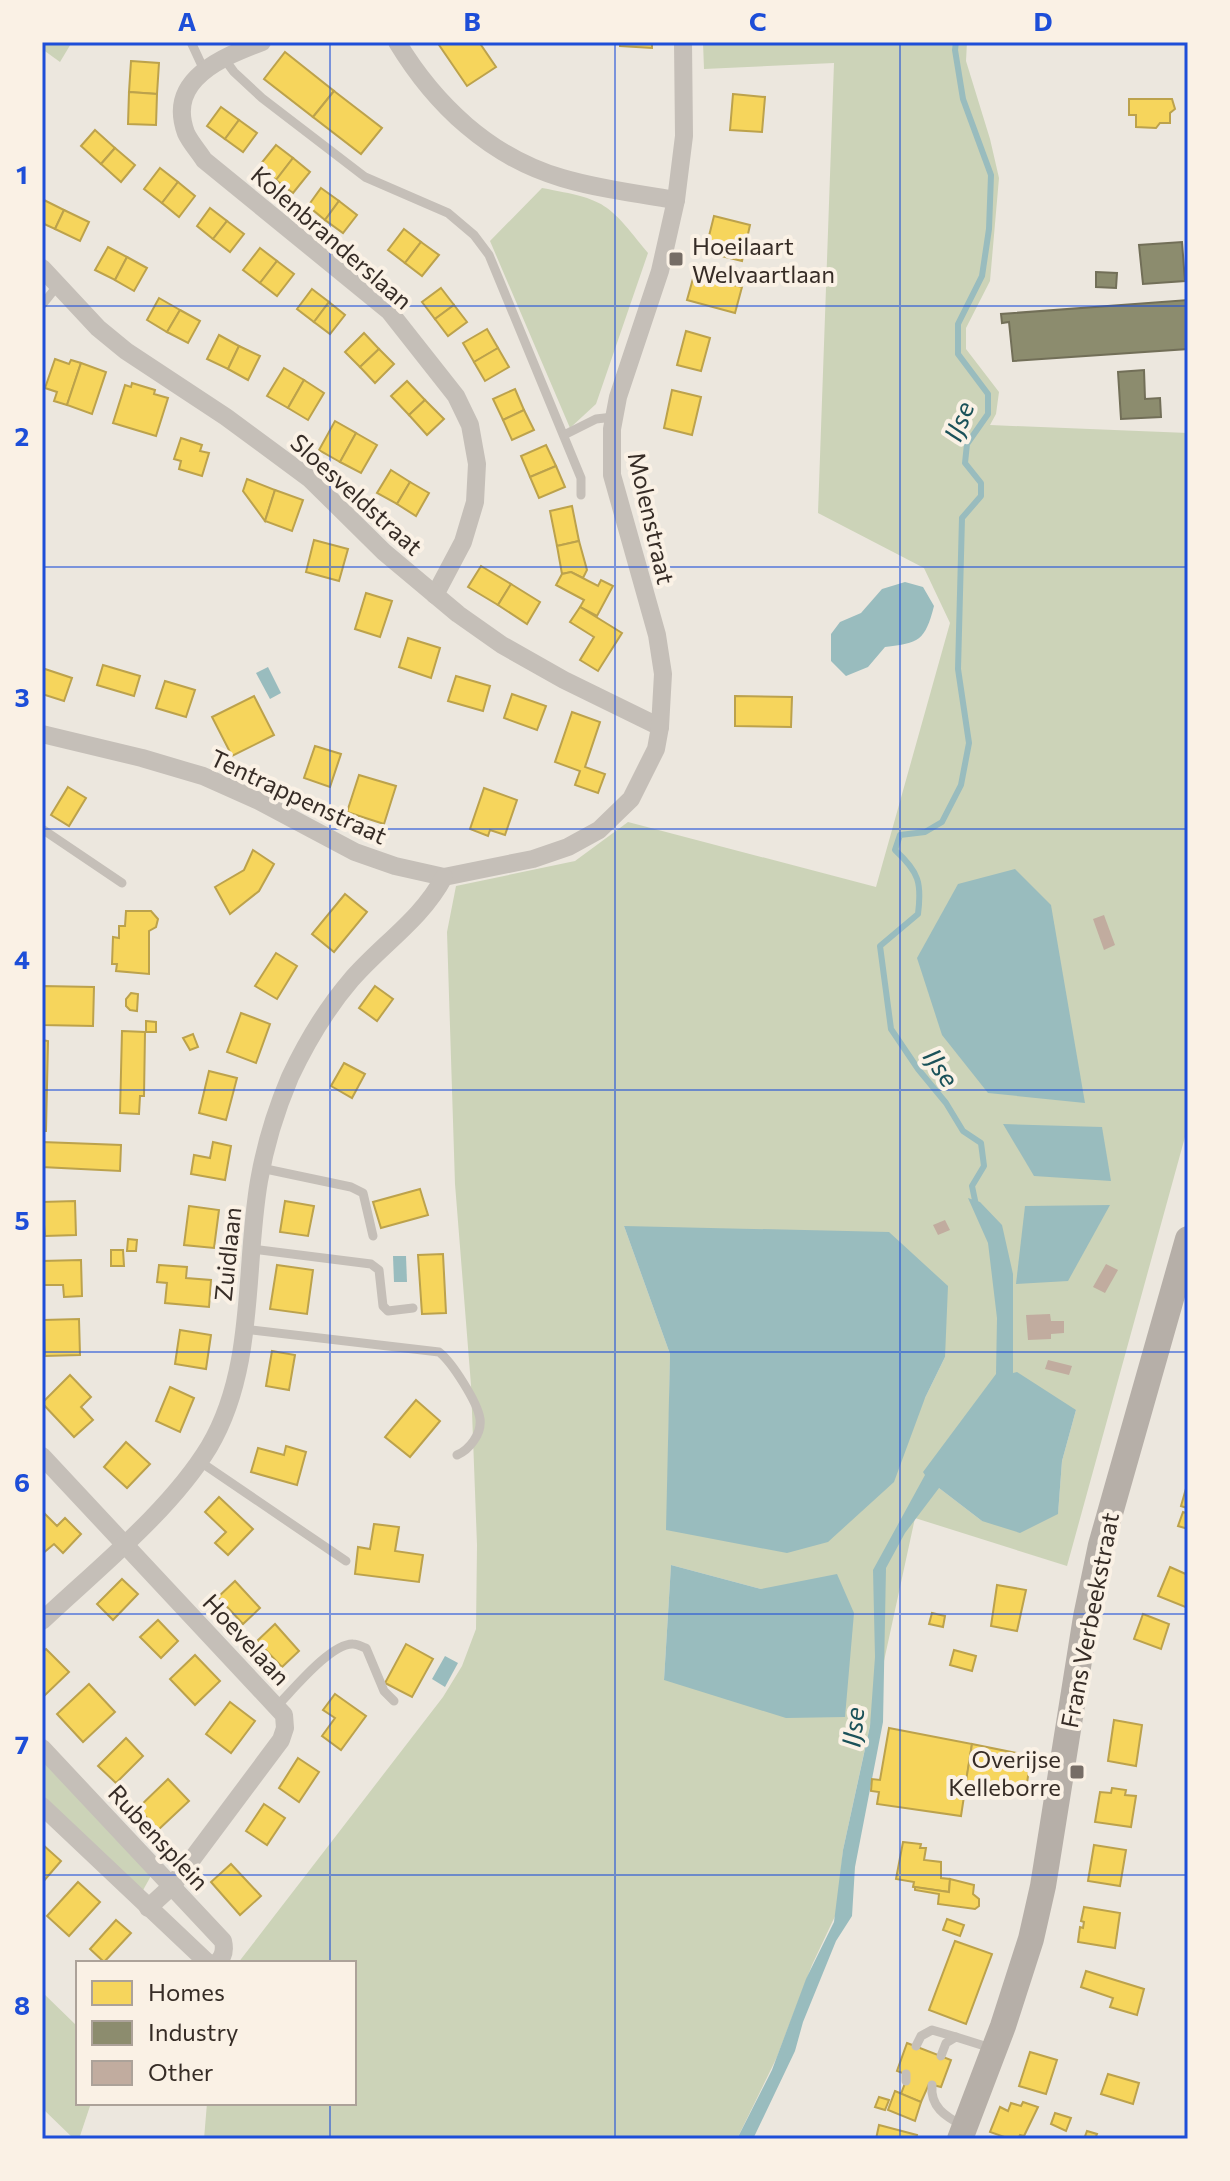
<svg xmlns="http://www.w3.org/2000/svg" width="1230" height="2181" viewBox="0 0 1230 2181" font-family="Commissioner,sans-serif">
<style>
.green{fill:#ccd3b8;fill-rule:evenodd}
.water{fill:#99bcbe}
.homes{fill:#f6d55c;stroke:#bca24c;stroke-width:2}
.industry{fill:#8c8c6e;stroke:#726f58;stroke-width:2}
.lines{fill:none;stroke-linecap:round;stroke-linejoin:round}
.stream{stroke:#99bcbe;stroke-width:6}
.building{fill:#c1ac9f}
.lane{stroke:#c5bfb8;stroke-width:9}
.street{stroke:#c5bfb8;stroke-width:18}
.secondary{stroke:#b6afa8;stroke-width:26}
.grid{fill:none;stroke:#1d4ed8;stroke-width:2;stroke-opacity:0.55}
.poi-dot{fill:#766d66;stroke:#faf1e5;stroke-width:3}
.labels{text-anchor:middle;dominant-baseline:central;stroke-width:8;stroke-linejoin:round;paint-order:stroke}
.street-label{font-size:24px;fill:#362c26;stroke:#faf1e5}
.poi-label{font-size:24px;fill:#362c26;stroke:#faf1e5;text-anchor:start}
.water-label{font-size:26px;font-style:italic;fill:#1a5159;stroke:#faf1e5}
.neatline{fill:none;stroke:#1d4ed8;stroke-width:3}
.grid-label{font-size:26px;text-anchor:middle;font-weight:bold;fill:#1d4ed8}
</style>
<rect width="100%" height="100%" fill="#ece7de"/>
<g class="green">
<polygon points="42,42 72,42 60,62 42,49"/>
<path d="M703 42H967L966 61 990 139 999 178 990 281 966 328V349L999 392 996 414 990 425 1188 433V1126L1067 1566 915 1518 843 1850 837 1912 812 1965 777 2057 737 2139H204L207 2103H354V1963H238L443 1697 462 1666 476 1629 477 1545 471 1385 455 1184 447 932 456 886 575 861 628 822 876 887 950 623 924 568 818 513 834 63 704 69ZM624 1226 945 1357 925 1398 667 1530 670 1354ZM1076 1410 1062 1461 1058 1513 982 1521 930 1481ZM671 1565 761 1589 664 1680Z"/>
<path d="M542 188C607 200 607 202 648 253L596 404 570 428 490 241Z"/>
<polygon points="42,1758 152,1874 142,1892 42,1795"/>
<polygon points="42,1992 78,2027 78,2103 91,2103 79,2139 74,2139 42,2108"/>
</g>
<g class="water">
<path d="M905 582 923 587 934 606C925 641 919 643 885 647L868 667 846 676 831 661V634L840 622 861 613 882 589Z"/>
<polygon points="268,667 281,693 270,699 256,673"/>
<polygon points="1015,869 1051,905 1085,1103 988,1093 942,1035 917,958 958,884"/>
<polygon points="1003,1124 1102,1127 1111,1181 1034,1176"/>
<polygon points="968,1198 980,1202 1002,1225 1013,1274 1013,1373 1017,1372 1076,1410 1062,1461 1058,1514 1020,1533 982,1521 939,1488 905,1533 886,1568 883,1722 855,1867 852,1916 836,1941 803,2022 795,2051 753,2139 737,2139 772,2070 806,1979 834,1922 843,1850 870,1726 875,1657 873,1570 925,1475 923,1472 996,1374 997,1318 988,1243"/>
<polygon points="1110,1205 1068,1281 1016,1284 1025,1206"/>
<polygon points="624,1226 889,1232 948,1286 945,1357 925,1398 894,1482 828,1542 787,1553 666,1530 670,1354"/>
<polygon points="393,1256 406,1256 407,1282 394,1282"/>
<polygon points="671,1565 761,1589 837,1574 854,1613 845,1717 786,1718 664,1680"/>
<polygon points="445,1656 458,1663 445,1687 432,1679"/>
</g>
<g class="homes">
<polygon points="437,42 479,42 496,67 467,86"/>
<polygon points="620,42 652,42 652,48 620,46"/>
<polygon points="285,52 334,91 313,117 264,79"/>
<polygon points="131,61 159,63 157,94 129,92"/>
<polygon points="334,91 382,128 361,154 313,117"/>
<polygon points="129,92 157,94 156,125 128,124"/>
<polygon points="733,94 765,97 762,132 730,130"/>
<polygon points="1129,99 1172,99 1175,109 1170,113 1170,123 1160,123 1156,128 1136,127 1136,115 1129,115"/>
<polygon points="221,107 239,120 225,139 207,126"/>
<polygon points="239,120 257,133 243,152 225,139"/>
<polygon points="95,130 115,148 101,164 81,146"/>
<polygon points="276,145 293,158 276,180 259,166"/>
<polygon points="115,148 135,165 121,182 101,164"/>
<polygon points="293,158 310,172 293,193 276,180"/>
<polygon points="160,168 178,182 162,203 144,189"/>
<polygon points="178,182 195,196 179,217 162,203"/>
<polygon points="321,188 339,201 325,220 308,206"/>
<polygon points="42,199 64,210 55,229 42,223"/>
<polygon points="339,201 357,215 343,233 325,220"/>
<polygon points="210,208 227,221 213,239 197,226"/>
<polygon points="64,210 89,222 80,241 55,229"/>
<polygon points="714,216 750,225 742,261 705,252"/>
<polygon points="227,221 244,234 230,252 213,239"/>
<polygon points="404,229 421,242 405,263 388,250"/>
<polygon points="421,242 439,255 422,276 405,263"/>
<polygon points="108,247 127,257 115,280 95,270"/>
<polygon points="260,248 277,261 260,283 243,270"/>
<polygon points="127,257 147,268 134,291 115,280"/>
<polygon points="277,261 294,274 277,296 260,283"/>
<polygon points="694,275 742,287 735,313 687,300"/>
<polygon points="441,288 454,305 435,319 422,302"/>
<polygon points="312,289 329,302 314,322 297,309"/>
<polygon points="159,298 180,310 167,332 147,320"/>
<polygon points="329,302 345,315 330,334 314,322"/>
<polygon points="454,305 467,322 448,336 435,319"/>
<polygon points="180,310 200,321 188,343 167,332"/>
<polygon points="487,329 498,348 474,362 463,343"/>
<polygon points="686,331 710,338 701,371 677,365"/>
<polygon points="364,333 379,349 360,367 345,352"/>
<polygon points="219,335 239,346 228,369 207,359"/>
<polygon points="239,346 260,356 248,380 228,369"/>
<polygon points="498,348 509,367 485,381 474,362"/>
<polygon points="379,349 394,364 375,383 360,367"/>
<polygon points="55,359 69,364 71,360 81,363 67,405 54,401 57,392 45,388"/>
<polygon points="81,363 106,372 92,414 67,405"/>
<polygon points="284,368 304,380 288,408 267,396"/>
<polygon points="304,380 324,393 308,420 288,408"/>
<polygon points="407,381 425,400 409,415 391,396"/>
<polygon points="132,383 155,390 154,394 168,398 156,436 113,423 125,385 131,387"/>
<polygon points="515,389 524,410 503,420 493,399"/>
<polygon points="672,390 701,397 692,435 664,428"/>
<polygon points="425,400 444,419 427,435 409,415"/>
<polygon points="524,410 534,430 512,440 503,420"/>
<polygon points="335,421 356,433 340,462 319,450"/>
<polygon points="356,433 377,445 361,473 340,462"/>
<polygon points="181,438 202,445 200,451 209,453 202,476 179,469 181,461 174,459"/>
<polygon points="546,445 556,466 530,477 521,456"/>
<polygon points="556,466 565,487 539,498 530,477"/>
<polygon points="391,470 410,482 397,504 377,493"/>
<polygon points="247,479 275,490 265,521 243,491"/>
<polygon points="410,482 429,493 416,516 397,504"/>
<polygon points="275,490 303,500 292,531 265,521"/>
<polygon points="572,506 579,541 557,546 550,511"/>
<polygon points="314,540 348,549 339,581 306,572"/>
<polygon points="579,541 587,570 583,578 571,572 562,574 557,546"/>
<polygon points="481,566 511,584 498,605 468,587"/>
<polygon points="571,572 598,586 601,580 613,586 597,616 580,607 584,600 556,585 562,574"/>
<polygon points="511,584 540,602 527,624 498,605"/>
<polygon points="366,593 392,601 380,637 355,629"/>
<polygon points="580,607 622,633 598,671 580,660 594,637 570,622"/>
<polygon points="408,638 440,648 431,678 399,667"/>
<polygon points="103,665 140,676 134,696 97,685"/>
<polygon points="42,668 72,678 64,701 42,694"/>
<polygon points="456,676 490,686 483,711 448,701"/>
<polygon points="165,681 195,690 186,717 156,708"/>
<polygon points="512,694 546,706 537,730 504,718"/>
<polygon points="254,696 274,735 232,756 212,717"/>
<polygon points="735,696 792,697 791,727 735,726"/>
<polygon points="572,712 600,722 585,767 605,774 598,793 575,785 580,771 555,762"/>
<polygon points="315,746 341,754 330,787 304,778"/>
<polygon points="359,775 396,786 384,824 347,812"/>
<polygon points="68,787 86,798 69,826 51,815"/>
<polygon points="484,788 517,800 505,835 490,830 488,836 470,829"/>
<polygon points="253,850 274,864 259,891 230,914 215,887 244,870"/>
<polygon points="345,894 367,912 334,952 312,934"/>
<polygon points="126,911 151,911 158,919 156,927 149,931 149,974 116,971 117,964 112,964 113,937 119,938 119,926 125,926"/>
<polygon points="276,953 297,966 277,999 255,986"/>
<polygon points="42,986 94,987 93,1026 42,1025"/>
<polygon points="375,986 393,999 377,1021 359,1008"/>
<polygon points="131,993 138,994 137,1011 130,1010 126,1006 126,999"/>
<polygon points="241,1013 270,1024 256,1063 227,1052"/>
<polygon points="146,1021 156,1022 156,1032 146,1032"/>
<polygon points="122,1031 145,1032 144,1096 140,1096 139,1114 120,1113"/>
<polygon points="193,1034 198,1047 190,1050 183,1038"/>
<polygon points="42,1040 48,1041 46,1131 42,1131"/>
<polygon points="344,1063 365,1074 352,1098 331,1086"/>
<polygon points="209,1071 237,1078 226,1120 199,1113"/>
<polygon points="42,1142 121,1145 120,1171 42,1167"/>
<polygon points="213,1142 231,1146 225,1180 191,1174 194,1155 210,1158"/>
<polygon points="420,1189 428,1215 381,1228 373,1202"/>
<polygon points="75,1201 76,1235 45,1236 42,1202"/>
<polygon points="285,1201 314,1206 308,1236 280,1232"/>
<polygon points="189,1206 219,1210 214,1248 184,1245"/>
<polygon points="128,1239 137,1240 136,1251 127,1251"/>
<polygon points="111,1250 123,1250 124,1266 111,1266"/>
<polygon points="443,1254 446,1313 422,1314 418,1255"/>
<polygon points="81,1260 82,1296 64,1297 63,1285 42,1285 42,1261"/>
<polygon points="159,1265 187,1267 186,1278 211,1280 209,1307 165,1303 167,1283 157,1282"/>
<polygon points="277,1265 313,1270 307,1314 270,1309"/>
<polygon points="79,1319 80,1355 45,1356 44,1320"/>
<polygon points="180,1330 211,1335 206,1369 175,1364"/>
<polygon points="272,1351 295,1355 289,1390 266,1386"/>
<polygon points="70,1375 91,1397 81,1407 93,1420 74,1437 42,1403"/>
<polygon points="170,1387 194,1398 180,1432 156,1421"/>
<polygon points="416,1400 440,1421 410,1457 385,1437"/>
<polygon points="126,1442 150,1464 127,1488 104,1467"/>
<polygon points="286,1446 306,1452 297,1485 251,1472 258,1448 284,1455"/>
<polygon points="1187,1485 1188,1486 1188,1529 1178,1526 1183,1512 1186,1513 1187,1508 1181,1506"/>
<polygon points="219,1497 253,1529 228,1555 215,1543 226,1532 205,1512"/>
<polygon points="45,1514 57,1526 65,1518 81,1534 63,1553 54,1544 42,1554 42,1517"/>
<polygon points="374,1524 399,1527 395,1551 423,1555 419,1582 355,1574 358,1547 370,1549"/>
<polygon points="1170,1567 1188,1575 1188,1608 1158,1596"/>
<polygon points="122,1579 138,1594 113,1620 97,1604"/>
<polygon points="235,1581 260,1608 243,1624 218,1597"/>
<polygon points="997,1585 1026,1590 1017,1631 991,1626"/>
<polygon points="932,1613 945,1616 943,1627 929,1624"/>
<polygon points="1143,1614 1169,1624 1161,1649 1134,1639"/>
<polygon points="158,1620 178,1641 161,1658 140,1637"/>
<polygon points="275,1624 299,1651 282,1667 257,1641"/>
<polygon points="406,1644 433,1659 412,1697 385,1683"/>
<polygon points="46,1649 69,1672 42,1698 42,1652"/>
<polygon points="954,1650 976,1656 972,1671 950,1665"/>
<polygon points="195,1655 220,1681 195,1705 170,1679"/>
<polygon points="89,1684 115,1712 83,1742 57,1714"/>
<polygon points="335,1694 366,1716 341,1750 322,1736 335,1718 323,1710"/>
<polygon points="230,1702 255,1721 231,1753 206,1734"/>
<polygon points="1114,1720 1142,1725 1136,1766 1108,1761"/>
<polygon points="889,1728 972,1744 961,1816 877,1804 879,1792 871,1791 872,1779 880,1780"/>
<polygon points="126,1738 143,1756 116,1783 98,1766"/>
<polygon points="972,1744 1031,1756 1026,1790 966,1781"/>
<polygon points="298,1758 319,1772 299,1802 279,1788"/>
<polygon points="168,1779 189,1801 158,1830 138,1808"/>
<polygon points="1112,1788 1126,1790 1125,1795 1136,1796 1131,1827 1095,1822 1100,1792 1111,1793"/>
<polygon points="264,1804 285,1818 267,1845 246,1831"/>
<polygon points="903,1842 921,1844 920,1848 926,1848 924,1860 941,1862 941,1878 950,1879 949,1892 913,1887 914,1882 896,1879"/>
<polygon points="42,1844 61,1861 42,1883"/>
<polygon points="1094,1845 1126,1850 1120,1886 1088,1881"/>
<polygon points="231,1864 261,1896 240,1915 211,1882"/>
<polygon points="950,1879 974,1885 973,1894 979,1899 979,1906 975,1909 938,1904 939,1894 915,1890 915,1887 949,1892"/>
<polygon points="78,1882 100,1902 69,1936 47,1916"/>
<polygon points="1084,1907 1120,1913 1115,1948 1078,1942 1080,1927 1083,1928 1084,1922 1081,1921"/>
<polygon points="947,1919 964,1925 960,1936 943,1930"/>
<polygon points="116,1920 131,1933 104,1962 90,1949"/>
<polygon points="955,1941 992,1954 966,2024 929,2010"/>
<polygon points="1086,1971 1144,1989 1137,2015 1110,2007 1113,1998 1081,1987"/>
<polygon points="907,2043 951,2060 941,2087 929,2084 921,2102 901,2094 908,2075 897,2071"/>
<polygon points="1030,2052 1057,2060 1046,2094 1019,2086"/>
<polygon points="1108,2074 1139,2083 1133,2104 1101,2094"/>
<polygon points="895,2091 921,2102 915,2121 888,2110"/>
<polygon points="879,2097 889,2100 885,2110 875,2107"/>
<polygon points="1023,2102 1038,2107 1024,2136 1020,2135 1018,2139 1010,2139 990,2132 1000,2107 1008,2111 1011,2103 1021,2106"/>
<polygon points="1055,2113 1071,2118 1066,2131 1051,2124"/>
<polygon points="879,2125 917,2135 916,2139 876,2139"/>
<polygon points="1087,2131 1097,2134 1095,2139 1084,2139"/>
</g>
<g class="industry">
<polygon points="1182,242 1185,281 1143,284 1139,245"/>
<polygon points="1096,272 1117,273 1116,288 1096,287"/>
<polygon points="1188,300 1188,349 1013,361 1009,322 1002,323 1001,314"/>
<polygon points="1144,370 1145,399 1160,398 1161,417 1121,419 1118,372"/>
</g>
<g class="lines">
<path class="stream" d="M956 42 955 50 963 99 991 175 989 229 982 276 958 324V354L988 394V414L967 444 965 463 981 483V496L962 518 958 669 969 743 961 785 942 822 925 832 900 835 895 850C919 872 922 883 918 914L880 946 891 1029 918 1069 946 1103 963 1131 981 1143 984 1166 972 1186 976 1205"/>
</g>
<g class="building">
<polygon points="1104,915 1115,945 1104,950 1093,919"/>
<polygon points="945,1220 950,1230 938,1235 933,1225"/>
<polygon points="1106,1264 1118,1270 1105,1293 1093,1287"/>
<polygon points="1050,1314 1051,1321 1064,1321 1064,1333 1051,1334 1051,1339 1028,1340 1026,1315"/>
<polygon points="1048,1360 1072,1366 1069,1375 1045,1369"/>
</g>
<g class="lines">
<g class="lane">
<polyline points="191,42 204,70"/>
<polyline points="223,57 234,72 262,98 365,177 448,213 474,235 489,255 581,478 581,495"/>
<polyline points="42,305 58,285"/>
<polyline points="564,435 596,419 613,417"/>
<polyline points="42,829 122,883"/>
<polyline points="261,1168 351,1187 363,1193 373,1236"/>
<polyline points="252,1249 371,1264 379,1270 383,1306 388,1311 413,1308"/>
<path d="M244 1329 439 1352C452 1362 478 1403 480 1419 482 1434 469 1450 457 1455"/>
<polyline points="199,1461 346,1561"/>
<path d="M277 1706C293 1690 331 1643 353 1644 358 1644 362 1647 366 1648L384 1691 394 1701"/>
<polyline points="916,2046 921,2036 932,2030 956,2037"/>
<polyline points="941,2056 946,2043 956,2037 991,2048"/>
<polyline points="906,2074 906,2081"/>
<path d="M932 2085C930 2107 945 2116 963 2126"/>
</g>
<g class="street">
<path d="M262 42C223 57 166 79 186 133 190 142 199 152 204 160L389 311 456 396 470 425 477 464 475 502 463 542 435 595"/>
<path d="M397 42C435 105 490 157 562 178 599 189 639 194 676 200"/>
<polyline points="42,268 98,328 126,351 226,417 310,479 384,552 458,614 502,645 564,680 660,727"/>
<polyline points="42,734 142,758 203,776 259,801 355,852 395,866 444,877 533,859 568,847 599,830 631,799 656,749 660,727 663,674 657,635 612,475 612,429 618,397 660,271 676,200 684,136 683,42"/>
<polyline points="42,1456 284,1715 285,1728 281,1740 172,1886 148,1908"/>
<path d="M42 1621C97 1569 170 1511 209 1447 256 1368 244 1268 259 1181 265 1146 276 1110 290 1077 306 1043 327 1008 351 980 382 944 421 920 444 877"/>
<path d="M42 1748 223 1941C225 1950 224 1958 216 1963"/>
<polyline points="42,1806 208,1963"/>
</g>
<polyline class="secondary" points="960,2139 1003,2026 1031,1939 1043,1886 1086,1617 1101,1545 1188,1239"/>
</g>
<path class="grid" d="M330 42V1963M615 42V2139M900 42V2139M42 306H1188M42 567H1188M42 829H1188M42 1090H1188M42 1352H1188M42 1614H1188M42 1875H1188M330 2103V2139"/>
<g class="poi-dot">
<rect x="668" y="251" width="16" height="16" rx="4"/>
<rect x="1069" y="1764" width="16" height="16" rx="4"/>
</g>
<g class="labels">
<g class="street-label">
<text transform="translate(332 237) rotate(41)">Kolenbranderslaan</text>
<text transform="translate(357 494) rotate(42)">Sloesveldstraat</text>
<text transform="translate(652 518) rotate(77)">Molenstraat</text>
<text transform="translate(299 796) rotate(25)">Tentrappenstraat</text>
<text transform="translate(227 1254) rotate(-84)">Zuidlaan</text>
<text transform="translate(1089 1620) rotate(-79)">Frans Verbeekstraat</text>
<text transform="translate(247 1639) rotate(47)">Hoevelaan</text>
<text transform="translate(159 1837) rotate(47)">Rubensplein</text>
</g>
<g class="poi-label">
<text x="692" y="245">Hoeilaart<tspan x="692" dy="28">Welvaartlaan</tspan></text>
<text x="1061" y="1758" text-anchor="end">Overijse<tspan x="1061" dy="28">Kelleborre</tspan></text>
</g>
<g class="water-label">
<text transform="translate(958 421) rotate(-69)">IJse</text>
<text transform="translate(942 1067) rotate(55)">IJse</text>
<text transform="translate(852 1727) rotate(-84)">IJse</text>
</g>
</g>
<rect width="1230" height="2181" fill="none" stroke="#faf1e5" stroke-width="88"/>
<rect x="76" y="1961" width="280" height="144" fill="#faf1e5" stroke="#aca299" stroke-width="2"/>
<rect x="92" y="1981" width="40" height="24" fill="#f6d55c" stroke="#aca299" stroke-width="2"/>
<text x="148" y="2001" font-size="24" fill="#362c26">Homes</text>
<rect x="92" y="2021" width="40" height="24" fill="#8c8c6e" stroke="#aca299" stroke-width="2"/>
<text x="148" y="2041" font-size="24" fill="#362c26">Industry</text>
<rect x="92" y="2061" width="40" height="24" fill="#c1ac9f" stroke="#aca299" stroke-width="2"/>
<text x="148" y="2081" font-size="24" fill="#362c26">Other</text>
<rect x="44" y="44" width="1142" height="2093" class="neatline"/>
<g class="grid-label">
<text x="187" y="31">A</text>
<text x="472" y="31">B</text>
<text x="758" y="31">C</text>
<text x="1043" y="31">D</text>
<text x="22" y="184">1</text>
<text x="22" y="446">2</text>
<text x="22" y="707">3</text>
<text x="22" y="969">4</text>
<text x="22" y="1230">5</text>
<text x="22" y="1492">6</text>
<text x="22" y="1754">7</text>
<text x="22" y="2015">8</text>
</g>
</svg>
